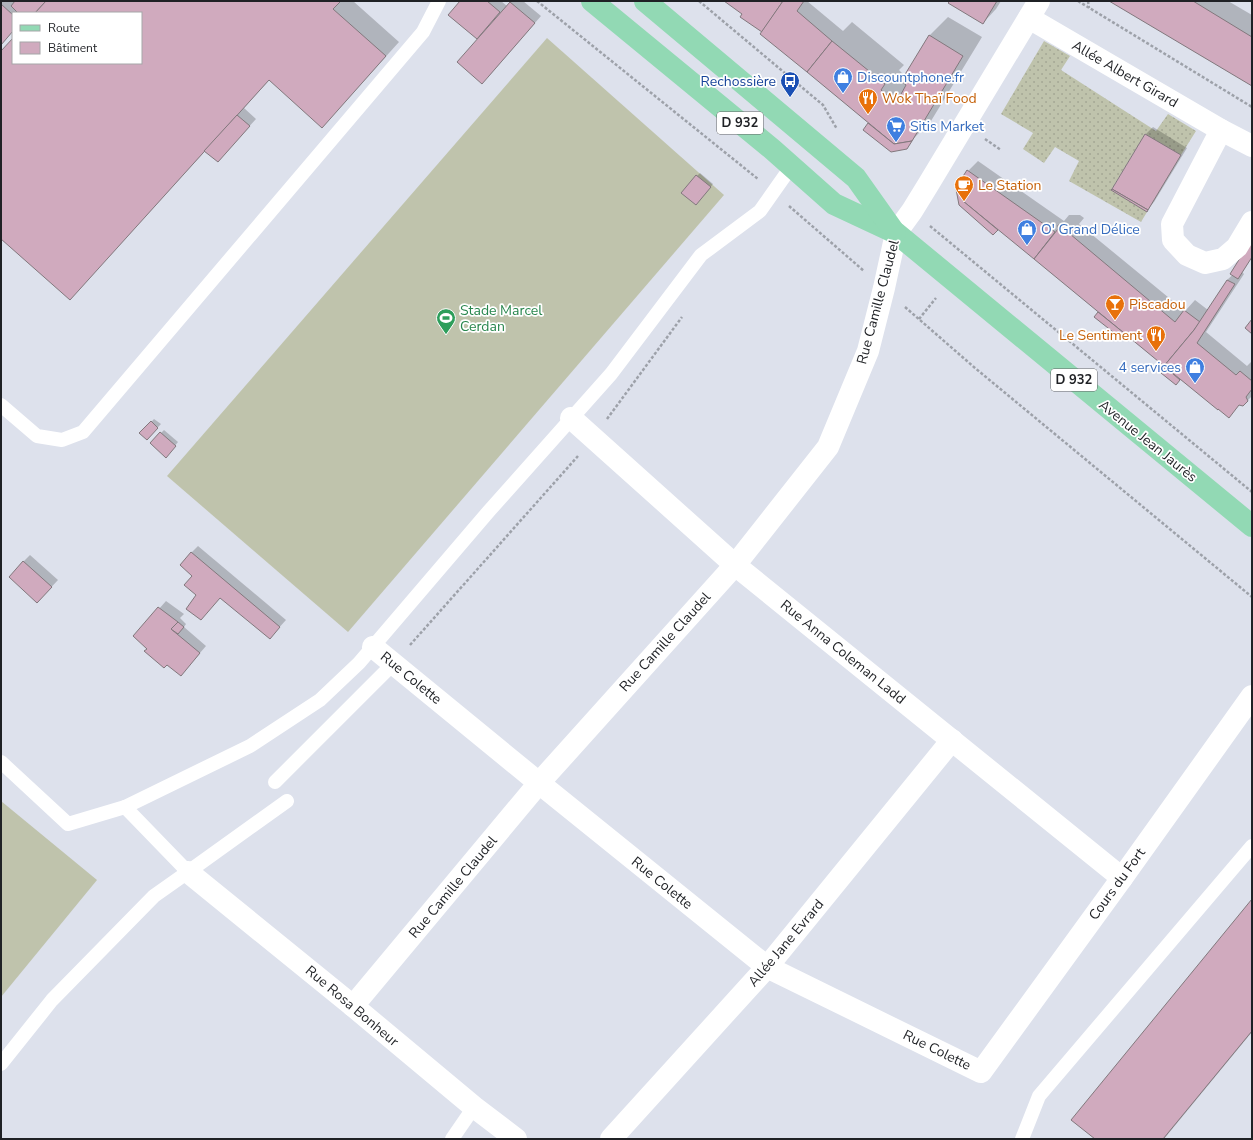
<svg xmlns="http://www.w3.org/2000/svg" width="1253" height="1140" viewBox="0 0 1253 1140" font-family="'Nunito Sans',sans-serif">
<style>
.grass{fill:#bfc3ac}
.garden{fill:url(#garden-dots)}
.shadow{fill:#0003}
.building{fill:#d0aabe;stroke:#82787d}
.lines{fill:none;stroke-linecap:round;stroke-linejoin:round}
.path{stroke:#9da1a9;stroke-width:2.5;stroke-dasharray:3 2;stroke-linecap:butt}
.service{stroke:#fff;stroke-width:14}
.minor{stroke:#fff;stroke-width:22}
.primary{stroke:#92d9b4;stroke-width:22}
.labels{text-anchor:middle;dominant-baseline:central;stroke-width:3.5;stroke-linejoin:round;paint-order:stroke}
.shield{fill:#fff;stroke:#626466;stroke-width:1}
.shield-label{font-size:13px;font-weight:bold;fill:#1f2125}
.street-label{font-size:14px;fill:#1f2125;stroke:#fff}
.shop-label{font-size:14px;fill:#366cbe;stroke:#fff;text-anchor:start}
.transit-label{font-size:14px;fill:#164399;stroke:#fff;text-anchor:end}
.food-label{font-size:14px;fill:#c56008;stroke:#fff;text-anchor:start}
.leisure-label{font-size:14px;fill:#27864d;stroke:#fff;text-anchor:start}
</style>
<defs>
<pattern id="garden-dots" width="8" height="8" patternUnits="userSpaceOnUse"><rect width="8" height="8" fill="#bfc3ac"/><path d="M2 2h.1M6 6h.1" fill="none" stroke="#a4a794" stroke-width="1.8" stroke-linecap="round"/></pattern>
</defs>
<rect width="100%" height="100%" fill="#dde1ec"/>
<g class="grass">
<polygon points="547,38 724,195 348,632 167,476"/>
<polygon points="1,801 97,880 1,997"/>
</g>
<polygon class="garden" points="1044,41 1070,56 1061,70 1156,131 1168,114 1196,131 1181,155 1145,134 1111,190 1147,212 1141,222 1069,181 1079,161 1055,147 1044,163 1023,149 1033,133 1001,114"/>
<g class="shadow">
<polygon points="1,1 353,1 399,42 335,113 270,79 244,108 256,119 224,154 205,151 70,299 1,238 1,52 13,39 13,63 141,63 141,13 13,13 13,31 1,45"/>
<polygon points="462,1 501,1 507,6 511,1 523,1 541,16 489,76 478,39 450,15"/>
<polygon points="726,1 807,1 843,31 852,22 904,65 899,70 905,76 929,36 948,17 982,37 931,121 915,137 907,148 891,151 865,130 870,123 743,14"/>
<polygon points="951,1 1001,1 996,9 983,23"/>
<polygon points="1111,1 1228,1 1252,15 1252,85"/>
<polygon points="1153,127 1187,148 1154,202 1147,210 1114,189 1146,134"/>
<polygon points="978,161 1064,221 1069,215 1080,215 1084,218 1079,224 1185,311 1195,300 1208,310 1227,280 1252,257 1242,272 1244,274 1206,332 1247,366 1251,362 1252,362 1252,396 1243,405 1240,404 1229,416 1180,379 1176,383 1162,372 1166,367 1125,334 1122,338 1096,317 1100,312 998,228 993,234 960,205 968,171"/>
<polygon points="700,173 713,184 699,201 697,176"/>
<polygon points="154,419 161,424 147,439 141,433"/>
<polygon points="164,430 178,442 169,453 151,443"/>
<polygon points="198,546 286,620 276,631 220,597 194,576 191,553"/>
<polygon points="30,555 58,580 44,595 23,562"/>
<polygon points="166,601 184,614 180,618 186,624 184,627 206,646 187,668 149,648 135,636"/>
<polygon points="1252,901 1252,1032 1164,1139 1096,1139"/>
</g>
<g class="building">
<polygon points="15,1 46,1 35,13 18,13 11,6"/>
<polygon points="46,1 341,1 333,9 386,56 322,128 269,80 70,300 1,239 1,51 13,38 13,63 141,63 141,13 35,13"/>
<polygon points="460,1 487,1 500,12 477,39 448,15"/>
<polygon points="724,1 783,1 762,32 740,17 742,14"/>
<polygon points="783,1 804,1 797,11 832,41 807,72 760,34"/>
<polygon points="950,1 997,1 983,24 948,3"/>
<polygon points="1109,1 1193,1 1252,37 1252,86"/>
<polygon points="510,2 535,23 482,84 457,62"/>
<polygon points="1,4 13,15 13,31 1,45"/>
<polygon points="929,35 963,56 912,141 894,144 807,72 832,41 885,84 881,90 890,98 900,96 906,85 901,81"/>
<polygon points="237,115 250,126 218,162 204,151"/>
<polygon points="868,123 894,144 912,141 907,149 891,152 863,130"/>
<polygon points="1145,134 1181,155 1148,210 1112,189"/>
<polygon points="967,170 1055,232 1034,259 963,201 960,181"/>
<polygon points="696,175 711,187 696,205 681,193"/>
<polygon points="960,181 963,201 998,230 993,235 959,205 956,189"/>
<polygon points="1112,189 1148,210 1147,212 1111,190"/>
<polygon points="1058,225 1069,225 1074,229 1070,234 1175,322 1184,310 1200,322 1194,330 1164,366 1034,259 1058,229"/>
<polygon points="1252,239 1252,257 1238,279 1230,274"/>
<polygon points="1227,280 1235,284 1197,343 1236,375 1240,371 1252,381 1252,389 1246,397 1248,401 1243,406 1239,405 1229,418 1218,409 1218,410 1164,366 1194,330"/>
<polygon points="1098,312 1124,333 1126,335 1122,339 1094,317"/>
<polygon points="1252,319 1252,334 1245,328"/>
<polygon points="1165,367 1180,380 1176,385 1161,373"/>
<polygon points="151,421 158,428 147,440 139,433"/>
<polygon points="160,432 176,446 166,458 150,443"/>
<polygon points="191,552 280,627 270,639 220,598 201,620 186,609 196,595 184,585 192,576 180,565"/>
<polygon points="23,561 52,587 37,603 9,577"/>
<polygon points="158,607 178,622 171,629 200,653 181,676 167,665 164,668 144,651 147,649 133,636"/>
<polygon points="178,622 184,627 178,634 171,629"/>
<polygon points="1252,899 1252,1031 1163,1139 1095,1139 1071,1120"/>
</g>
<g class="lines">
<g class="path">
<polyline points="537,1 758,179"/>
<polyline points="699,1 823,105 837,129"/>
<polyline points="1078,1 1252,107"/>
<polyline points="1088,1 1089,8"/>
<polyline points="985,139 1001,150"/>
<polyline points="789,206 864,271"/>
<polyline points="930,226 1252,492"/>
<polyline points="905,307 975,368 1252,597"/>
<polyline points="919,319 936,298"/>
<polyline points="607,419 682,317"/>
<polyline points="410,645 578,456"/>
</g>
<g class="service">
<polyline points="1,405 37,436 62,440 83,432 423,32 439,1"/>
<polyline points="1,762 68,824 125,807"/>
<polyline points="275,782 394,663"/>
<polyline points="188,872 287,801"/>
<polyline points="1,1064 52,1000 154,896 188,872 125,807 250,746 320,700 359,663 489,511 611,374 701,255 760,211 791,167"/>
<polyline points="452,1139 474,1107"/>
<polyline points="1022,1139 1039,1096 1252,846"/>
</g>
<g class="minor">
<polyline points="1029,18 1221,130 1252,146"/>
<polyline points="1221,130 1172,224 1173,240 1187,255 1205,263 1223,259 1237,247 1252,222"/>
<polyline points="571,418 735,565 1122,878"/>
<polyline points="373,647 539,783 767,967 981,1072 1122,878 1252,696"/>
<polyline points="188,872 353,1006 474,1107 516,1139"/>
<polyline points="353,1006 539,783 735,565 828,447 868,351 884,288 896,233 912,211 928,185 1039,1"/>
<polyline points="611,1139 767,967 952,740"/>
</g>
<g class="primary">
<polyline points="592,1 772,149 834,204 896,233 1252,526"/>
<polyline points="645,1 856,178 895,233"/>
</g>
</g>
<defs>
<symbol id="shop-pin" viewBox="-11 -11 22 30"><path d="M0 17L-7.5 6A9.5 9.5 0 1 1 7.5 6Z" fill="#3f7fe0" stroke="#fff"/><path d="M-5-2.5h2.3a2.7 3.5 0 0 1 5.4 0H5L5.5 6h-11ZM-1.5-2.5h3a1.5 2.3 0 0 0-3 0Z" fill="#fff"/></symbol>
<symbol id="bus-pin" viewBox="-11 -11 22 30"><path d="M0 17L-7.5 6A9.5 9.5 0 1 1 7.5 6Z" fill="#1a4fb4" stroke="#fff"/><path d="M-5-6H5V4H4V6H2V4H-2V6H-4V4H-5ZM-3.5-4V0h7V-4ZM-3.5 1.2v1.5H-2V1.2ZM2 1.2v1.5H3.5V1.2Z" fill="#fff"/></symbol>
<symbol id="restaurant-pin" viewBox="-11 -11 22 30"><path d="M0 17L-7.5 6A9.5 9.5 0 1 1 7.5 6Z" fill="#e8710a" stroke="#fff"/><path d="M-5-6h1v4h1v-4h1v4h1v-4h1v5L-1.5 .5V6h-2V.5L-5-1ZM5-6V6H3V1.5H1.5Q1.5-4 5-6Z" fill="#fff"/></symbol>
<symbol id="supermarket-pin" viewBox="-11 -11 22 30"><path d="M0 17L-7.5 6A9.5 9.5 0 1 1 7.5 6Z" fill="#3f7fe0" stroke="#fff"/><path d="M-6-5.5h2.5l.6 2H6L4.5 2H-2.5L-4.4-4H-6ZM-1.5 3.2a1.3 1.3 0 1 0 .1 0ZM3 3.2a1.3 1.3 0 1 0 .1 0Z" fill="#fff"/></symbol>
<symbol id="cafe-pin" viewBox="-11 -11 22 30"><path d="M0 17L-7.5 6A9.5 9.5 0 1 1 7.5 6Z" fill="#e8710a" stroke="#fff"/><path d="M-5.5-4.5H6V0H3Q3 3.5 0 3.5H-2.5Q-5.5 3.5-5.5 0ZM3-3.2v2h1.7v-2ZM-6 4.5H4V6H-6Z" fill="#fff"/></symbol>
<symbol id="bar-pin" viewBox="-11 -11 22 30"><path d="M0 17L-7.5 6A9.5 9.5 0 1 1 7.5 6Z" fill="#e8710a" stroke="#fff"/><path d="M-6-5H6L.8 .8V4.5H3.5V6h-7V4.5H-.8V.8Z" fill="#fff"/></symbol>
<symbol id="stadium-pin" viewBox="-11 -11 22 30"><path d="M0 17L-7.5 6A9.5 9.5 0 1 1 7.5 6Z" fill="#2e9e5b" stroke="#fff"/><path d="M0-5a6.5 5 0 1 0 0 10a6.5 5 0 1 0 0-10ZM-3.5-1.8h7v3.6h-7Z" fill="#fff"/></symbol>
</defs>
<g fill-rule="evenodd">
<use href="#shop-pin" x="832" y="66" width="22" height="30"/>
<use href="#bus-pin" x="779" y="70" width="22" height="30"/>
<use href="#restaurant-pin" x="857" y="87" width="22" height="30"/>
<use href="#supermarket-pin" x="885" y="115" width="22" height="30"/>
<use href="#cafe-pin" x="953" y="174" width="22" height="30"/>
<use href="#shop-pin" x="1016" y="218" width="22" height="30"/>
<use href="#bar-pin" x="1104" y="293" width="22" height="30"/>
<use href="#stadium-pin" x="435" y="307" width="22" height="30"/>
<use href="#restaurant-pin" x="1145" y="324" width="22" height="30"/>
<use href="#shop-pin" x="1184" y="356" width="22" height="30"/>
</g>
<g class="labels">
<g class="shield">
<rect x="717" y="112" width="46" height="22" rx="3"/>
<rect x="1051" y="369" width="46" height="22" rx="3"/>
</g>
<g class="shield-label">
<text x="740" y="123">D 932</text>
<text x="1074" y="380">D 932</text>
</g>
<g class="street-label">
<text transform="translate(1125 74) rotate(30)">Allée Albert Girard</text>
<text transform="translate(878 302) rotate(-75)">Rue Camille Claudel</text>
<text transform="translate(1148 441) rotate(39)">Avenue Jean Jaurès</text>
<text transform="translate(665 642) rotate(-48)">Rue Camille Claudel</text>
<text transform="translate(843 652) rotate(39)">Rue Anna Coleman Ladd</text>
<text transform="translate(411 678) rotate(39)">Rue Colette</text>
<text transform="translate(662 883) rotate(39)">Rue Colette</text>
<text transform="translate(1117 884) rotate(-54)">Cours du Fort</text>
<text transform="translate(453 887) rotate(-50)">Rue Camille Claudel</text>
<text transform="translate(786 943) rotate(-50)">Allée Jane Evrard</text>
<text transform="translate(352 1006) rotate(40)">Rue Rosa Bonheur</text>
<text transform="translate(937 1050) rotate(26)">Rue Colette</text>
</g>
<g class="shop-label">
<text x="857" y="77">Discountphone.fr</text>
<text x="910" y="126">Sitis Market</text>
<text x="1041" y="229">O' Grand Délice</text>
<text x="1181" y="367" text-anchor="end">4 services</text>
</g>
<g class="transit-label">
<text x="776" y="81">Rechossière</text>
</g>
<g class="food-label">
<text x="882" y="98">Wok Thaï Food</text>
<text x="978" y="185">Le Station</text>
<text x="1129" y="304">Piscadou</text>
<text x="1142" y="335" text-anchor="end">Le Sentiment</text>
</g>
<g class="leisure-label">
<text x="460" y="310">Stade Marcel<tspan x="460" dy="16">Cerdan</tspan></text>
</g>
</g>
<rect width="1253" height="1140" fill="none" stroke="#1f2125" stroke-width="4"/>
<rect x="12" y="12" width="130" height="52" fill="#ffffff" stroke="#a5a6a8"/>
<rect x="20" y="25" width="20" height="6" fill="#92d9b4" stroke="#a5a6a8"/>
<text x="48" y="32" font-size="12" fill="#1f2125">Route</text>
<rect x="20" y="42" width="20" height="12" fill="#d0aabe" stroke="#a5a6a8"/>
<text x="48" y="52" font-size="12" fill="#1f2125">Bâtiment</text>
</svg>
